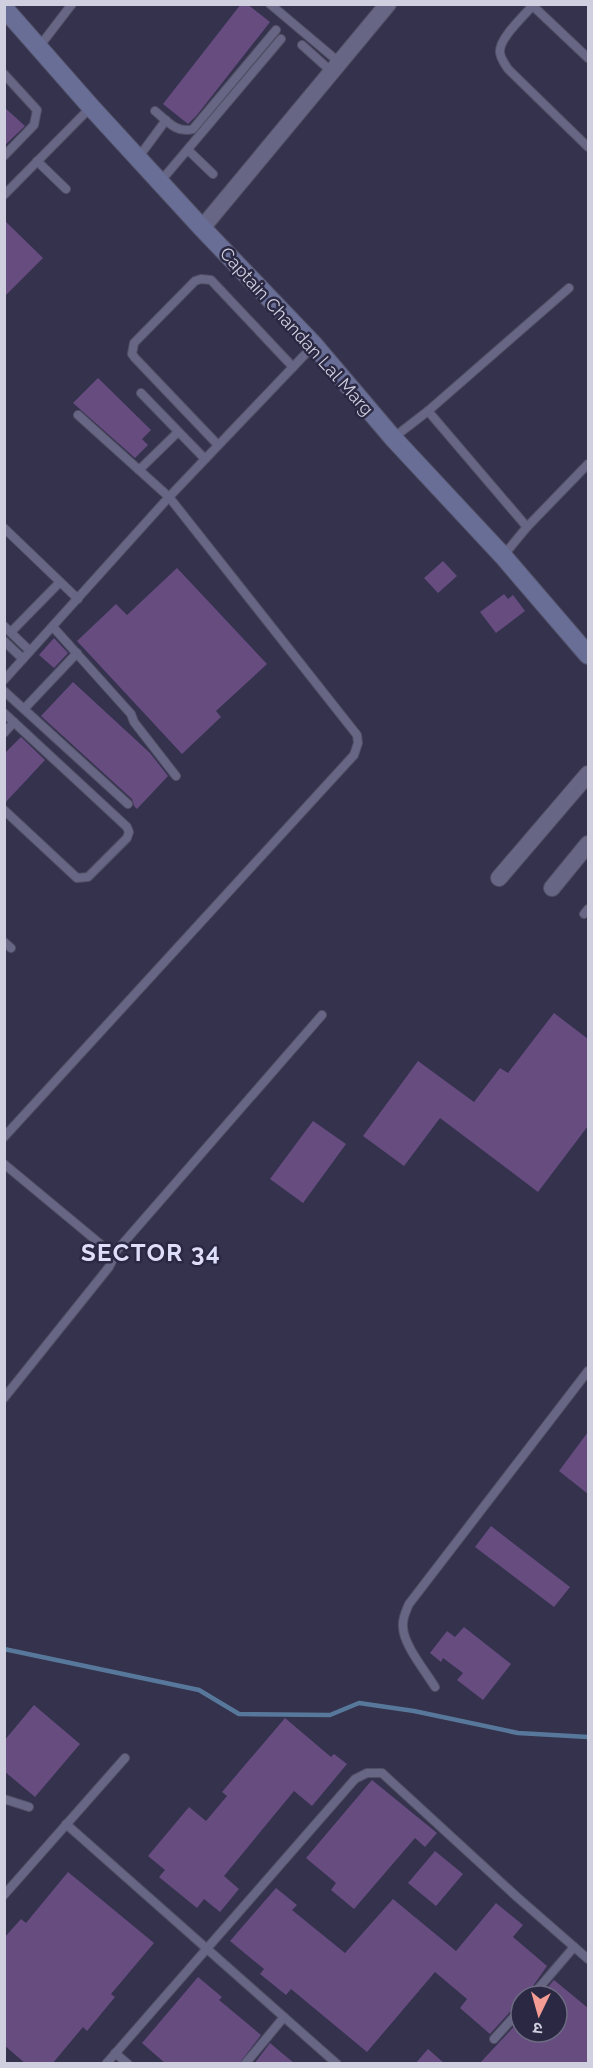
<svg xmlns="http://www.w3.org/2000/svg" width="593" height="2068" viewBox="0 0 593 2068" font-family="Raleway,'Noto Sans Devanagari',sans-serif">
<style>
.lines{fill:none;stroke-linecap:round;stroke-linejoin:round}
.stream{stroke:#58789b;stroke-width:4.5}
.building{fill:#674c80}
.lane-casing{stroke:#525066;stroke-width:10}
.street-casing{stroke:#525066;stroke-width:18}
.secondary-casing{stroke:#525066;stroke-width:20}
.lane{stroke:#686685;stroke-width:8}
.street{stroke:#686685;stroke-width:16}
.secondary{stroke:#696e96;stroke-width:18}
.labels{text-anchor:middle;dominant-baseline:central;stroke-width:5;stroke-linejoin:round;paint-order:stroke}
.street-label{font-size:18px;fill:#d0cfe0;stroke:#2a2842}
.district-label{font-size:24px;font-weight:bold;letter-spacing:1.5px;fill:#dfdefa;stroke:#2a2842}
</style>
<rect width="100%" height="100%" fill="#34324d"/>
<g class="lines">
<polyline class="stream" points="4,1649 199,1690 239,1714 330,1715 359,1703 414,1711 518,1733 588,1737"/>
</g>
<g class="building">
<polygon points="241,4 247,4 270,22 197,115 188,124 163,104"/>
<polygon points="4,107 25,126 4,146"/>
<polygon points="4,220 43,258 4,297"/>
<polygon points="98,378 151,430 142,439 148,445 135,458 73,403"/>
<polygon points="443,561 457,576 438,593 424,578"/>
<polygon points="177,568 267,664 216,711 221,717 182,754 77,641 116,604 127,615"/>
<polygon points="504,594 508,599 513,595 525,611 496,633 480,612"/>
<polygon points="54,638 68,653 54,668 39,655"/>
<polygon points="73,682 150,753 168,776 137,809 134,806 132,799 41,716"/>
<polygon points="21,737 45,760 4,804 4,754"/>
<polygon points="554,1013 588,1039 588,1126 538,1192 440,1118 404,1166 363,1136 418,1061 474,1102 500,1068 508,1073"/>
<polygon points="313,1121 346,1144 303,1203 270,1179"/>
<polygon points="588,1432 588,1494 559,1471"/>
<polygon points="491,1526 570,1587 554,1607 475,1547"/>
<polygon points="464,1627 511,1664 483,1700 457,1680 463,1673 443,1658 441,1662 430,1653 447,1631 455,1637"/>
<polygon points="34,1705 80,1744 35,1797 4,1771 4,1741"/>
<polygon points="285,1718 331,1757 334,1754 347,1764 312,1806 294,1791 224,1876 239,1889 220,1912 204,1899 197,1908 159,1877 165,1870 148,1856 189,1807 206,1821 227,1796 222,1792"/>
<polygon points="372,1780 437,1833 425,1847 415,1838 354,1909 331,1890 336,1883 306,1858"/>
<polygon points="435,1851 463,1874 436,1906 408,1883"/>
<polygon points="68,1872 154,1943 111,1994 115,1997 87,2031 83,2027 52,2064 26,2064 4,2045 4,1938 21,1919 26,1923"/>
<polygon points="276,1888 297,1905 292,1910 345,1953 393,1899 456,1951 496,1903 523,1925 513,1937 547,1966 526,1996 521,1996 521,2003 516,2005 490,2034 460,2008 467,1999 435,1972 367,2052 291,1989 286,1995 260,1974 264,1969 230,1941"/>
<polygon points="198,1977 222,1997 219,2000 261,2035 239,2064 166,2064 142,2043"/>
<polygon points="554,1980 588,2008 588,2064 479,2064 521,2019 521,2032 557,2032 557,1996 540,1996"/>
<polygon points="270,2043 295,2064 254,2064"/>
<polygon points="428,2049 445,2064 415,2064"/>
</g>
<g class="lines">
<defs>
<g id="lane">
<polyline points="270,4 340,63"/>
<path d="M534 4C525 15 499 38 500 52 500 58 505 64 508 69L588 147"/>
<polyline points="533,6 588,58"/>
<polyline points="302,45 332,72"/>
<polyline points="39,47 72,4"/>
<polyline points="4,74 37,110 34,125 4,156"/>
<path d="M155 111C167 121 177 134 193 129L276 30"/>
<polyline points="188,150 213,174"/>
<polyline points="138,158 166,120"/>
<polyline points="37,161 66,189"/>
<polyline points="160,182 281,39"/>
<polyline points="4,195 91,107"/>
<polyline points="141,393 205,459"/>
<polyline points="428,411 527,527"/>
<polyline points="393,438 428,411 569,288"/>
<polyline points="218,445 135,358 132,354 134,343 195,281 201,279 211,280 293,367"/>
<polyline points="139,470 178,432"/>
<polyline points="4,528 78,599"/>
<polyline points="503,556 527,527 588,464"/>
<polyline points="4,626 30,651"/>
<polyline points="53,627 131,714 134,722 176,776"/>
<polyline points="11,632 60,582"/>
<polyline points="4,641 23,659"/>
<polyline points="4,680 169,497 314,345"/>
<polyline points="4,691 128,804"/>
<polyline points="24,709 77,653"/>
<polyline points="4,713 127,827 129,832 127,838 88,877 77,878 4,810"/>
<polyline points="4,733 14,722"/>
<polyline points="584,914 588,909"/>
<polyline points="4,942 11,948"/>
<polyline points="4,1137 354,755 358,743 357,735 169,497 78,415"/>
<polyline points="4,1164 110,1252 112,1261 109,1267 4,1398"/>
<polyline points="112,1256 322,1015"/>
<path d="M435 1687C426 1672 403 1644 403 1627 402 1618 406 1611 409 1604L588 1371"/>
<polyline points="4,1799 29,1807"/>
<polyline points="66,1824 337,2064"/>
<polyline points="4,1895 125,1758"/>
<polyline points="532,1996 574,1947"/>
<polyline points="494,2039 521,2009"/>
<polyline points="115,2053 128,2064"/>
<polyline points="106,2064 355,1779 367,1773 382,1773 517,1897 588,1959"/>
<polyline points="245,2064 284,2017"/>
</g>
<g id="street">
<polyline points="202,228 388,4"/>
<polyline points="499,878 588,774"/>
<polyline points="552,888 588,844"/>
</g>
<polyline id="secondary" points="4,8 91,107 202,228 314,345 393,438 503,556 588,655"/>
</defs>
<use href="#lane" class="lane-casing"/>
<use href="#street" class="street-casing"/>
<use href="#secondary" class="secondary-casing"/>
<use href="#lane" class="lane"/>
<use href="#street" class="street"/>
<use href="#secondary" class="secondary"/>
</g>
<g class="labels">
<g class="street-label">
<text transform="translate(297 331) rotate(48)">Captain Chandan Lal Marg</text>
</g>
<g class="district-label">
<text x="151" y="1252">SECTOR 34</text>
</g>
</g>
<rect width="593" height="2068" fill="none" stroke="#d0cfe0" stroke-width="12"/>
<g transform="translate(539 2014) rotate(185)"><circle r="28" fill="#2a2842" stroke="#6c6b81" stroke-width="1.5"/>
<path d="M0-4.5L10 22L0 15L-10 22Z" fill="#f59c95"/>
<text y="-9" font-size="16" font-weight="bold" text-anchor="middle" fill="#d0cfe0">उ</text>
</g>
</svg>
